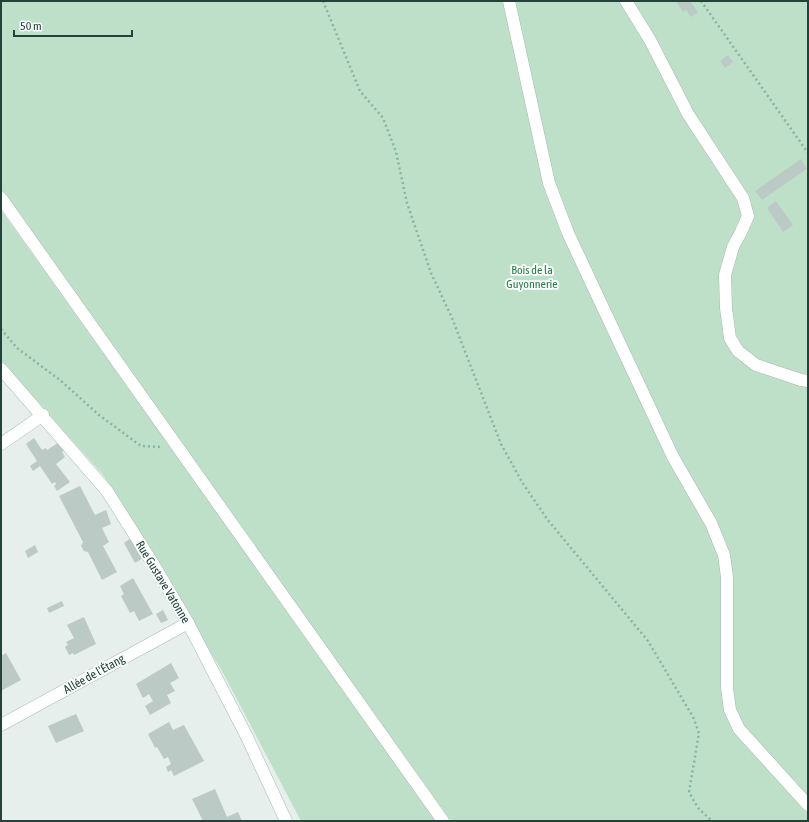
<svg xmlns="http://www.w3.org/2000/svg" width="809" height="822" viewBox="0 0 809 822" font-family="'Asap Condensed',sans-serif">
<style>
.green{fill:#bfe0c8}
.building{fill:#bbcac4}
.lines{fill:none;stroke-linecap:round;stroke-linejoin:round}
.minor-casing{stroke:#a8b8b2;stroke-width:13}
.path{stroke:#86b3a5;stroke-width:2.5;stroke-dasharray:2 3;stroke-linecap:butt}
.minor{stroke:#fff;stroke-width:12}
.labels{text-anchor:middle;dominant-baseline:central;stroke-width:4;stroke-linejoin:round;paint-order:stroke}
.park-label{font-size:12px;fill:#2d7a4b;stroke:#f7fbf9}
.street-label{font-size:12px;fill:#24423a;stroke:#f7fbf9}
</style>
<rect width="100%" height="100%" fill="#e6efeb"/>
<g class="green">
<polygon points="1,1 808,1 808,821 451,821 1,190"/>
<polygon points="1,210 438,821 301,821 222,671 104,476 1,361"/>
</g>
<g class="building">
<polygon points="676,1 690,1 698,12 691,17 686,10 683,12"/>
<polygon points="728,55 733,62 725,68 720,61"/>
<polygon points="801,159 807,169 762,200 755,191"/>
<polygon points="776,201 793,225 783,232 767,208"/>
<polygon points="34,438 42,450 46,448 47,450 58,443 65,450 62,452 65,457 56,464 70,482 57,491 54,486 56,484 55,482 52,484 40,466 33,471 30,466 37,461 26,444"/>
<polygon points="80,486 95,515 106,510 111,524 102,528 109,542 103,546 117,572 102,580 88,552 84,551 81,546 83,542 59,496"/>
<polygon points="131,538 143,558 135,563 124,543"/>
<polygon points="35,545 38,552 28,558 25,551"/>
<polygon points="133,578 153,614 139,621 134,611 130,613 121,596 124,594 120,586"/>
<polygon points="62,601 64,606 49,613 47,608"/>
<polygon points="163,610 168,620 161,623 156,614"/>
<polygon points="84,617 96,644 74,655 73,653 69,655 65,647 68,645 66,642 74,638 67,625"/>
<polygon points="6,653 21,680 1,691 1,656"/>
<polygon points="171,663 179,678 170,683 175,691 167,695 171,703 150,715 145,706 153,701 149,694 143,698 136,684"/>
<polygon points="76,714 84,731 56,743 48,726"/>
<polygon points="169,722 173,730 184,725 204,761 174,776 171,770 168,772 166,767 171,764 168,757 164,759 157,747 155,748 148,734"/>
<polygon points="215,789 227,817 238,812 242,821 203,821 192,799"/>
</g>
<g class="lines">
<defs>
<g id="minor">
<polyline points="509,1 549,183 568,233 673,457 711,523 724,555 727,577 727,688 730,710 739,729 808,805"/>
<polyline points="626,1 650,40 688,114 743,198 748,216 741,232 733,247 725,275 726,308 730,338 738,351 756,365 801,380 808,381"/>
<polyline points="1,198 443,821"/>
<polyline points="1,369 107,491 155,567 188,623 247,737 286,821"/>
<polyline points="1,444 43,415"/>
<polyline points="1,725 188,623"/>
</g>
</defs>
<use href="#minor" class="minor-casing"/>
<g class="path">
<polyline points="323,1 360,91 383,118 396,152 407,203 431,273 452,318 501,444 522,482 547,519 648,641 693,717 699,733 689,792 698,808 712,821"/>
<polyline points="701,1 808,153"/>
<polyline points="1,329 17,348 60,380 99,415 141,446 161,447"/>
</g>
<use href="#minor" class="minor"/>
</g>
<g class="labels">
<g class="park-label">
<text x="532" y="270">Bois de la<tspan x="532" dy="14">Guyonnerie</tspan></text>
</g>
<g class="street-label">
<text transform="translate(163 582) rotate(59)">Rue Gustave Vatonne</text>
<text transform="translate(94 674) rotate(-29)">Allée de l'Étang</text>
</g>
</g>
<rect width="809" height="822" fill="none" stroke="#24423a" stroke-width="4"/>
<path d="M14 30v6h118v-6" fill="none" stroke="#24423a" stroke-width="2"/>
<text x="20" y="30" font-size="12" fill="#24423a" stroke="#f7fbf9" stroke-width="3" paint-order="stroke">50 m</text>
</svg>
